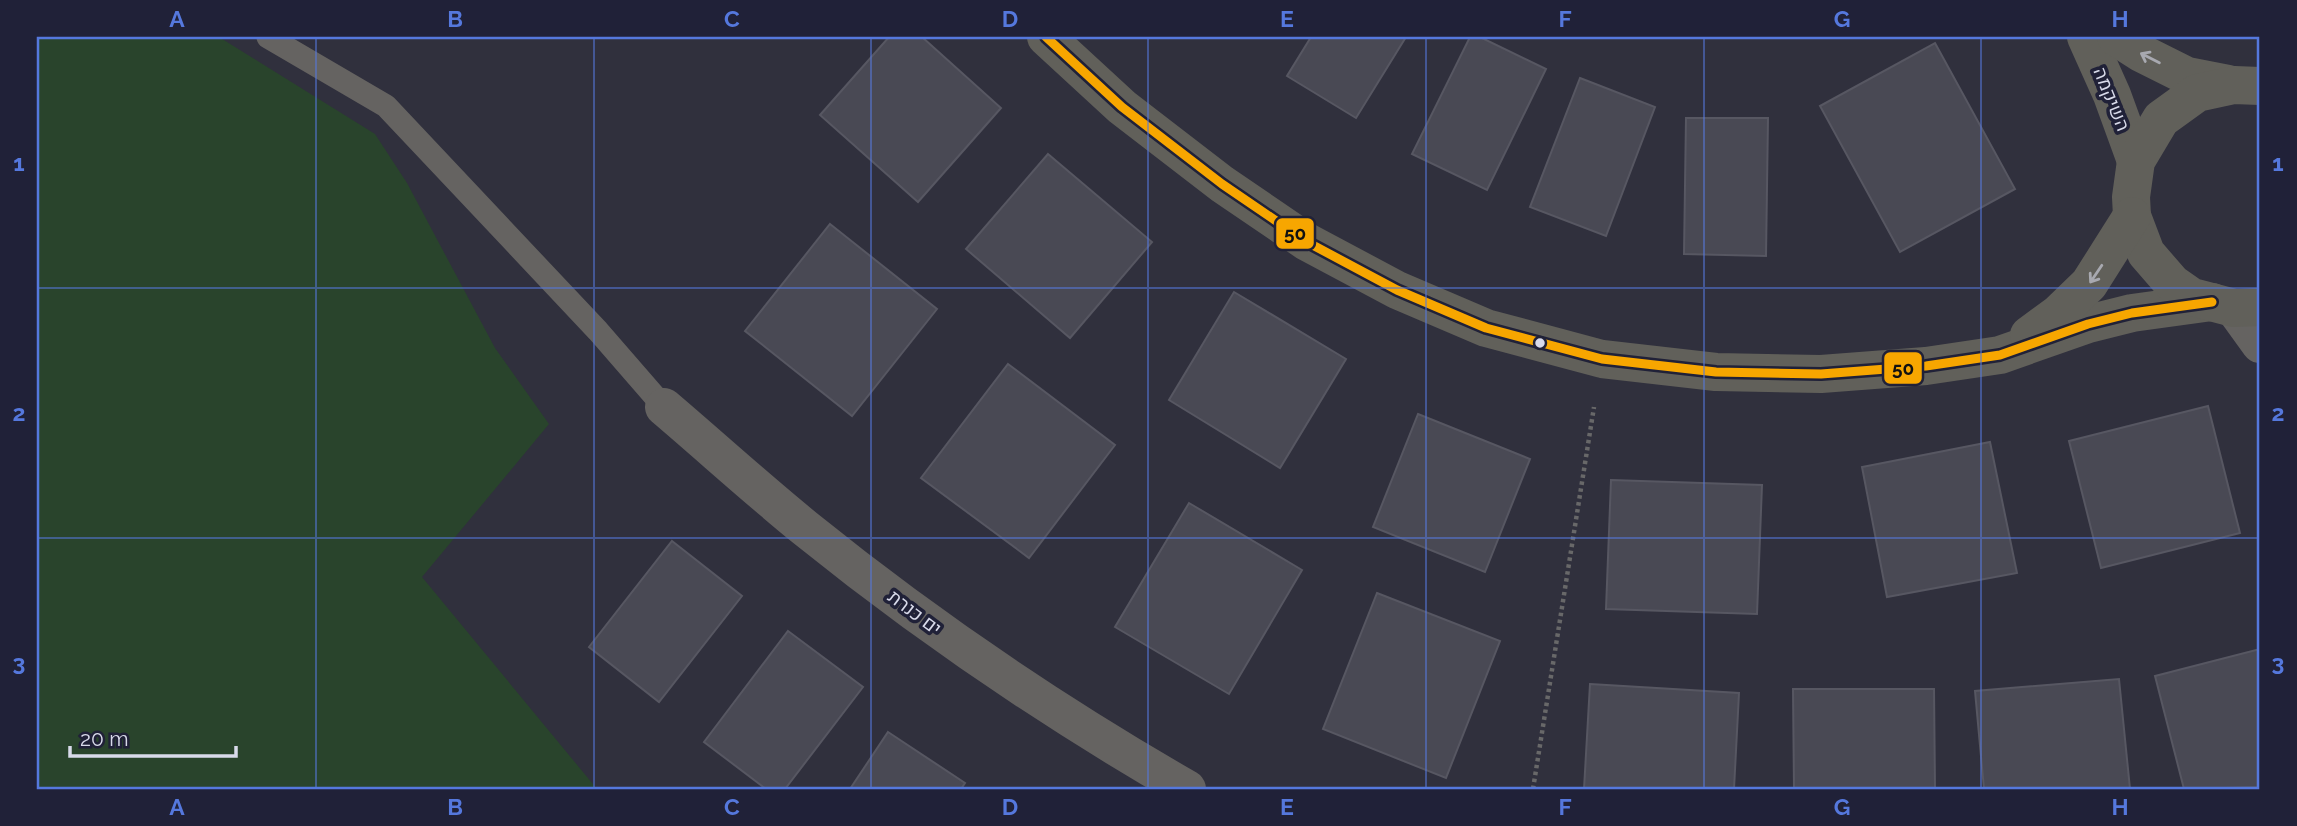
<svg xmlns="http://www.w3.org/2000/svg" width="2297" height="826" viewBox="0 0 2297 826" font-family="Raleway,Heebo,sans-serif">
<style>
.green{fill:#29442c}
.building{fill:#494954;stroke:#575762;stroke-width:2}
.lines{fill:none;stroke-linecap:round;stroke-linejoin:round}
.path{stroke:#686869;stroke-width:4.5;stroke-dasharray:3.5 3.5;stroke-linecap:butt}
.lane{stroke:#656361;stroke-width:23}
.street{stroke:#656361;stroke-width:38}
.secondary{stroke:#61605a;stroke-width:38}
.bus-1-casing{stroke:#202138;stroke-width:14}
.bus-1{stroke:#f7a600;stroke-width:9}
.oneway{stroke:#a8a9b0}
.grid{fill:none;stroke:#5578dd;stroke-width:2;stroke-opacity:0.55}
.bus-dot{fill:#d8daea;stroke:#202138;stroke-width:2.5}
.labels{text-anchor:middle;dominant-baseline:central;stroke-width:7;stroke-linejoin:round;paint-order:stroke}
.street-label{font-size:19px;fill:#d8daea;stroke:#202138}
.line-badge{stroke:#202138;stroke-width:2.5}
.pale-badge-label{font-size:19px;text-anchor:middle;font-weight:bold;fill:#111}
.neatline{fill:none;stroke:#5578dd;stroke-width:2.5}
.grid-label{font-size:23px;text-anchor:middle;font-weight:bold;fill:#5578dd}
</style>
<rect width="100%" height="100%" fill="#30303d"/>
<polygon class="green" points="37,37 219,37 375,134 407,183 495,348 549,424 422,577 597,789 37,789"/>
<g class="building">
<polygon points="889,37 922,37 1001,108 918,202 820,115"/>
<polygon points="1311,37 1406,37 1356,118 1287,76"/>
<polygon points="1470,37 1480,37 1546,69 1487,190 1412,154"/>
<polygon points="1935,43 2015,189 1900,252 1820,106"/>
<polygon points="1580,78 1655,107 1606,236 1530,207"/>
<polygon points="1686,118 1768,118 1766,256 1684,254"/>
<polygon points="1048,154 1152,242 1070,338 966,249"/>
<polygon points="830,224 937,309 852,416 745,331"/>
<polygon points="1234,292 1346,359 1280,468 1169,400"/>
<polygon points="1008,364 1115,445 1029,558 921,478"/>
<polygon points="2208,406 2240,533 2101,568 2069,441"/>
<polygon points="1418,414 1530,459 1485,572 1373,527"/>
<polygon points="1990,442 2017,573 1887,597 1862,467"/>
<polygon points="1611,480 1762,485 1757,614 1606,609"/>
<polygon points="1189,503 1302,570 1229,694 1115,627"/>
<polygon points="672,541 742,596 659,702 589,647"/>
<polygon points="1377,593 1500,641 1446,778 1323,729"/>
<polygon points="788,631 863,687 785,789 766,789 704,742"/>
<polygon points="2260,649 2260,787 2184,789 2155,676"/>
<polygon points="2119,679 2130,789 1984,789 1975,691"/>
<polygon points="1590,684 1739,693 1734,789 1584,789"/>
<polygon points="1793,689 1934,689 1935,789 1794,789"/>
<polygon points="888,732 965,783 961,789 850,789"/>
</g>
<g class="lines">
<polyline class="path" points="1533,789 1594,407"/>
<polyline class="lane" points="268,37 386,106 598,331 664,407"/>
<g class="street">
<polyline points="2234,308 2260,344"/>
<path d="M664 407C711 447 757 489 805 528 925 625 1053 712 1187 789"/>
</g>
<g class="secondary">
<polyline points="1046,37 1122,107 1222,184 1307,242 1397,290 1486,328 1602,359 1716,372 1821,374 1926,366 2000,355 2088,324 2132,313 2212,302"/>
<polyline points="2086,37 2112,95 2136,161"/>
<polyline points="2116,37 2141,53 2187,76 2228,84"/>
<polyline points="2260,86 2234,85 2197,93 2161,119 2136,161 2131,197 2132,216 2146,253 2172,283 2192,297 2234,308 2260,307"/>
<polyline points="2029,335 2059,313 2089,284 2132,216"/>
</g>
<defs>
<polyline id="bus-1" points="1046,37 1122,107 1222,184 1307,242 1397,290 1486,328 1602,359 1716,372 1821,374 1926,366 2000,355 2088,324 2132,313 2212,302"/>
</defs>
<use href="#bus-1" class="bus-1-casing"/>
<use href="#bus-1" class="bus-1"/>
</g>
<defs><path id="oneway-shaft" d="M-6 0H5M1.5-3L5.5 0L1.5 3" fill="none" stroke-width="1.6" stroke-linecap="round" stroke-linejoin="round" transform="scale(1.75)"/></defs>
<g class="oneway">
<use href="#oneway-shaft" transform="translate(2150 58) rotate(-153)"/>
<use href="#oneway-shaft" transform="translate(2096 274) rotate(124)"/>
</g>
<path class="grid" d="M316 37V789M594 37V789M871 37V789M1148 37V789M1426 37V789M1704 37V789M1981 37V789M37 288H2260M37 538H2260"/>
<circle class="bus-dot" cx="1540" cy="343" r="6"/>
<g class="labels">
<g class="street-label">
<text transform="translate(2112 99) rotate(68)">השיקמה</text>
<text transform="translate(915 612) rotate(37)">ים כנרת</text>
</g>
</g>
<g class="line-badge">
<rect x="1275" y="217" width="40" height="33" rx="7" fill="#f7a600"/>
<rect x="1883" y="351" width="40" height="34" rx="7" fill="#f7a600"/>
</g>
<g class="pale-badge-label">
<text x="1295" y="240">50</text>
<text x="1903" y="375">50</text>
</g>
<rect width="2297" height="826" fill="none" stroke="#202138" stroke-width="77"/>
<path d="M70 746v10h166v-10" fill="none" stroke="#d8daea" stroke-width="3.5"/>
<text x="80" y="746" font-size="21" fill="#d8daea" stroke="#202138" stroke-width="5" paint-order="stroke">20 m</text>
<rect x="38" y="38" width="2220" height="750" class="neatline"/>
<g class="grid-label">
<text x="177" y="27">A</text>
<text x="455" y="27">B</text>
<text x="732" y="27">C</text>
<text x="1010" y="27">D</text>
<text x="1287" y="27">E</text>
<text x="1565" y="27">F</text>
<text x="1842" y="27">G</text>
<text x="2120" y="27">H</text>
<text x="19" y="171">1</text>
<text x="2278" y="171">1</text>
<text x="19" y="421">2</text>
<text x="2278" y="421">2</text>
<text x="19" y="671">3</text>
<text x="2278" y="671">3</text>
<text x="177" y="815">A</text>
<text x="455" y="815">B</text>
<text x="732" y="815">C</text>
<text x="1010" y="815">D</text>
<text x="1287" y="815">E</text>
<text x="1565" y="815">F</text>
<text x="1842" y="815">G</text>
<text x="2120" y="815">H</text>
</g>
</svg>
